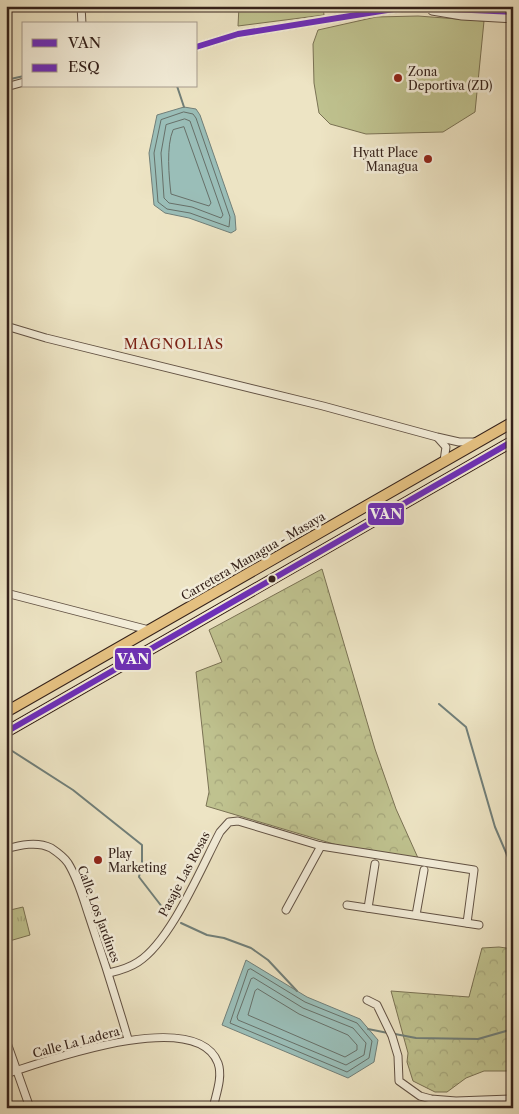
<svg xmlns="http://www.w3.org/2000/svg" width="519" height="1114" viewBox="0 0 519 1114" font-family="'Libre Caslon Text',serif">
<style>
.grass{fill:url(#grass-tufts);stroke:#7a7254}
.forest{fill:url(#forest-crowns);stroke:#7a7254}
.park{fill:#bfc28f;stroke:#7a7254}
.water{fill:#9abeb8;stroke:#717f79}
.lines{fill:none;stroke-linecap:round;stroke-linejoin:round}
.shore{stroke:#677069;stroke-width:1}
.stream{stroke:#717f79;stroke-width:2}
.minor-casing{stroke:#625244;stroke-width:9}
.highway-casing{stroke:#34211a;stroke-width:12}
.minor{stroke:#f3edd9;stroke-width:7}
.highway{stroke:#e6c282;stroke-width:10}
.bus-1-casing{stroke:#f3edd9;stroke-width:10}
.bus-2-casing{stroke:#f3edd9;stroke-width:10}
.bus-1{stroke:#6d2fba;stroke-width:6}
.bus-2{stroke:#6d2fba;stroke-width:6}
.poi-dot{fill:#8f2418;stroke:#f3edd9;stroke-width:2}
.bus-dot{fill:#34211a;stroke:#f3edd9;stroke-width:2}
.labels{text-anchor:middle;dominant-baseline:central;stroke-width:5;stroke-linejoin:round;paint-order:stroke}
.poi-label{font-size:12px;fill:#34211a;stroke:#f3edd9;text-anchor:start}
.street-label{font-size:12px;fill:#34211a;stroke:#f3edd9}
.neighbourhood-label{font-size:14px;letter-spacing:1px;fill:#7a1f14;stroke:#f3edd9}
.line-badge{stroke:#f3edd9;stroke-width:2}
.badge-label{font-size:14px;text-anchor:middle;font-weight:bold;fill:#fff}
</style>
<defs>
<pattern id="grass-tufts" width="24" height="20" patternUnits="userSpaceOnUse" patternTransform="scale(1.25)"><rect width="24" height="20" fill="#bfc28f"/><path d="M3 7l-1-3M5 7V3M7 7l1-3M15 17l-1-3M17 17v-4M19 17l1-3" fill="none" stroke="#a5a67b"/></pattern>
<pattern id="forest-crowns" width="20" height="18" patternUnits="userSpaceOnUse" patternTransform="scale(1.25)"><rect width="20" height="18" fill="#bfc28f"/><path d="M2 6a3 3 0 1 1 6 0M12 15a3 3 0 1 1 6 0" fill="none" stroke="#a5a67b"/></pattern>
</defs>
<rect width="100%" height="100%" fill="#ede4c4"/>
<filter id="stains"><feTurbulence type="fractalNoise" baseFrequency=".004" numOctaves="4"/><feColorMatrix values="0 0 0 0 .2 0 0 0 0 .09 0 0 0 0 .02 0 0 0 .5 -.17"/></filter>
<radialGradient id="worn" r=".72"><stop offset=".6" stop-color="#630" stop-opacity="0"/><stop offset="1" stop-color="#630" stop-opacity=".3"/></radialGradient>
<polygon class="grass" points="23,907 30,935 6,942 6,911"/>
<g class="forest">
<polygon points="322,569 375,749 396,809 418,858 337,845 206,806 209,792 196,672 222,662 209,630"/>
<polygon points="499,947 513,949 513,1071 484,1071 466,1078 447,1092 435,1092 413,1081 407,1062 408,1053 391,991 469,997 482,948"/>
</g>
<g class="park">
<polygon points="239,6 323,6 324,15 238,26"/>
<polygon points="418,16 484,21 475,112 443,132 366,134 330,124 319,113 314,83 313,44 318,30 376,17"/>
</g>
<g class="water">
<polygon points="184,107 196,109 200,115 235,216 236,230 231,233 189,218 165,213 154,205 149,153 157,115"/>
<polygon points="246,960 307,997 360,1019 378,1040 374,1062 348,1078 222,1025"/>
</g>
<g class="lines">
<g class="shore">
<polygon points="184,112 193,114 196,118 230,217 229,227 190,213 167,209 158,202 154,153 161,120"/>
<polygon points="185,119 190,121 223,215 221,218 192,207 169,203 164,198 161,153 166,125"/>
<path d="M184 127 211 203 209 206 171 194C169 177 166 146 173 130Z"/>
<polygon points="251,969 305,1002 357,1023 372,1041 369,1058 347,1072 230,1023 248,970"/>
<polygon points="254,978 303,1008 353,1028 366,1043 364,1055 346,1065 238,1020 237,1017 251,979"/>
<polygon points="258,989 299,1014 348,1035 357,1045 357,1050 345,1057 248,1015 255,991"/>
</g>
<g class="stream">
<polyline points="6,80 24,76"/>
<polyline points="177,86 184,107"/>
<polyline points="439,704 466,727 495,827 513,869"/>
<polyline points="6,747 73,790 142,845 142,862 139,877 166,912"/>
<polyline points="181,923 207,935 224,938 251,948 268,960 297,991"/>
<polyline points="368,1029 388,1033"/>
<polyline points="395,1034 416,1038 478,1039 513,1029"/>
</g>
<defs>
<g id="minor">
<polyline points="81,6 82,24"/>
<polyline points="432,11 462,16 513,19"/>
<polyline points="196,47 238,34 406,7 513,12"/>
<polyline points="6,87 24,82"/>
<polyline points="6,326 46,338 323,406 437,437 459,442 475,442"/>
<polyline points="438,438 446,447 444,461"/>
<polyline points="6,593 149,630"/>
<path d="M6 849C20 845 37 841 51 848 57 852 64 857 68 863 78 879 83 898 89 916 103 957 116 998 128 1039"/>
<polyline points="347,905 479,925"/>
<polyline points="368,908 375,864"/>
<polyline points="286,910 321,846"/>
<polyline points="416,915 424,870"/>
<path d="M109 973C118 971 129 968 138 962 171 941 201 868 220 832L229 822 238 821 321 846 474 870 467 923"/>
<polyline points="367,1000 377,1005 392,1036 398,1056 399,1081 420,1096 431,1099 456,1101 513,1099"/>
<polyline points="6,1040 30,1108"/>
<path d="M6 1074C46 1061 196 1006 218 1063 223 1077 216 1094 213 1108"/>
</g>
<g id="highway">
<polyline points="6,712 513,422"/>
<polyline points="6,732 513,441"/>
</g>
</defs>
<use href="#minor" class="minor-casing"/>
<use href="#highway" class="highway-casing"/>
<use href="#minor" class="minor"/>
<use href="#highway" class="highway"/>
<defs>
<polyline id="bus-1" points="6,732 513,441"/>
<polyline id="bus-2" points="196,47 238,34 406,7 513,12"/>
</defs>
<use href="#bus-1" class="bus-1-casing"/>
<use href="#bus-2" class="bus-2-casing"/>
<use href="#bus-1" class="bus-1"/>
<use href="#bus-2" class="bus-2"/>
</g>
<g class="poi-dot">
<circle cx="398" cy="78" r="5"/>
<circle cx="428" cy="159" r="5"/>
<circle cx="98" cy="860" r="5"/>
</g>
<circle class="bus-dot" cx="272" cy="579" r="4.5"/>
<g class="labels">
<g class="poi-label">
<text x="408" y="71">Zona<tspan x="408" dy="14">Deportiva (ZD)</tspan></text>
<text x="418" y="152" text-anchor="end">Hyatt Place<tspan x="418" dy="14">Managua</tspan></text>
<text x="108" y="853">Play<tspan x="108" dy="14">Marketing</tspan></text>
</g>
<g class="street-label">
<text transform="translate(253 556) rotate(-30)">Carretera Managua - Masaya</text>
<text transform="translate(184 874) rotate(-62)">Pasaje Las Rosas</text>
<text transform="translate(99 914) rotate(70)">Calle Los Jardines</text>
<text transform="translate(76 1042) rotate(-15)">Calle La Ladera</text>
</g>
<g class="neighbourhood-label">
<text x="174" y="344">MAGNOLIAS</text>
</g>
</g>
<g class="line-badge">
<rect x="367" y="502" width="38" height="24" rx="5" fill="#6d2fba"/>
<rect x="114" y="647" width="38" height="24" rx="5" fill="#6d2fba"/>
</g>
<g class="badge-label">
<text x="386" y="519">VAN</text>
<text x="133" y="664">VAN</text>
</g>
<rect width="519" height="1114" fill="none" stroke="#ede4c4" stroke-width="25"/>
<rect x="8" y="8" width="504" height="1099" fill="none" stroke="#34211a" stroke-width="2.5"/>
<rect x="12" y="12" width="494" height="1089" fill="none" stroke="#34211a"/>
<rect x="22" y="22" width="175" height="65" fill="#f3edd9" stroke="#a79b8d"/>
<rect x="32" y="39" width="25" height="8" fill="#6d2fba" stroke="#a79b8d"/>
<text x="68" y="48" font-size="15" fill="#34211a">VAN</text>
<rect x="32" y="64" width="25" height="8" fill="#6d2fba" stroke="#a79b8d"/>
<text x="68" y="72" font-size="15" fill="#34211a">ESQ</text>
<rect width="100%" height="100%" filter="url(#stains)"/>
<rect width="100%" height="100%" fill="url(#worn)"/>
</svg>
